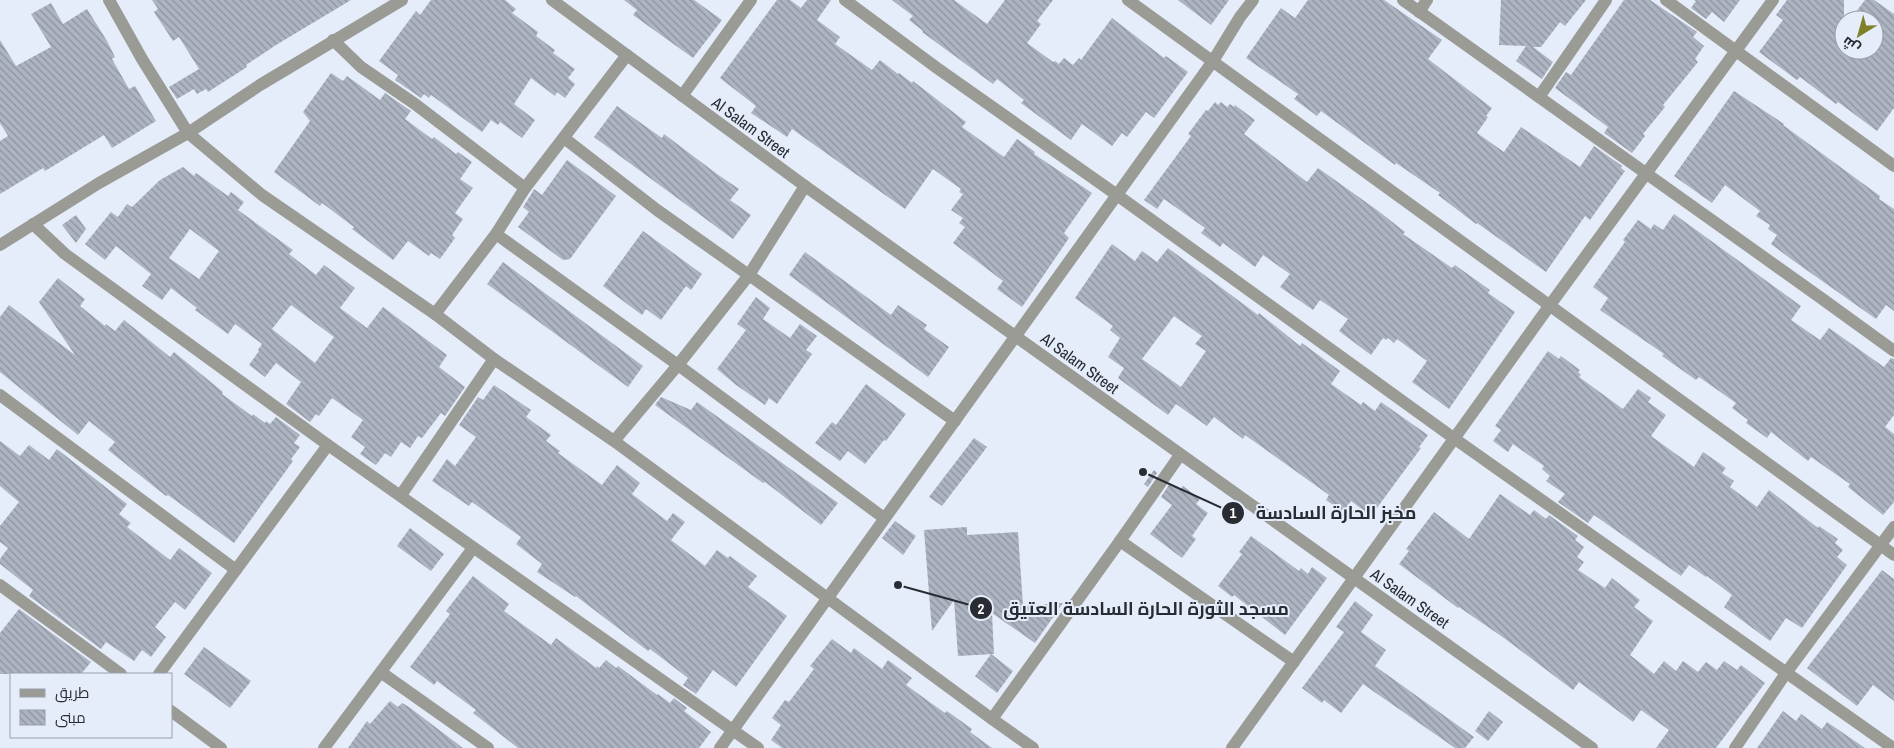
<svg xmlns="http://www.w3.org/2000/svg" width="1894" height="748" viewBox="0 0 1894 748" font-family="'Archivo Narrow',Cairo,sans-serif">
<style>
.building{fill:url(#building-back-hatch);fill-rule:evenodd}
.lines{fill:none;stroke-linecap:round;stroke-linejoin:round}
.street{stroke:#9a9b94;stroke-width:12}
.labels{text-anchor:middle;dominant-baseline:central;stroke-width:4;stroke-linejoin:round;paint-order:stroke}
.street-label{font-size:16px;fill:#292c32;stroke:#e5edfb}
.leader{fill:none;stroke:#292c32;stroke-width:2}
.callout-dot{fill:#292c32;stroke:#e5edfb;stroke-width:2}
.mark-label{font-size:15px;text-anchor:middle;font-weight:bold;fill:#fff}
.callout-label{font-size:18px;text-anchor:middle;font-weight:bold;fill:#292c32;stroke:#e5edfb;stroke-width:4;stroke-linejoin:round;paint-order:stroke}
</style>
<defs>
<pattern id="building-back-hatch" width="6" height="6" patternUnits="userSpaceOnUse" patternTransform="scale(1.25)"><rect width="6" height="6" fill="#adb4c2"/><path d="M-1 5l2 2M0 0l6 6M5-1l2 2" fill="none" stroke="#8d939e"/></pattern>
</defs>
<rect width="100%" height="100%" fill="#e5edfb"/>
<g class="building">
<polygon points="152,0 351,0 276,45 246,65 247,67 208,92 206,89 197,94 194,89 177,99 169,87 199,69 179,37 173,41 154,12 158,9"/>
<polygon points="431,0 505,0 516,9 512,13 538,32 536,36 555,50 553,53 575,69 568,78 575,84 565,98 557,92 555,96 531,78 514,104 535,120 522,138 500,122 498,125 491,120 482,132 431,95 429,98 424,94 421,98 395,80 398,75 379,61 416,11 420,15"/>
<polygon points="624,0 694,0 722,20 693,58 633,15 637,10"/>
<polygon points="777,0 790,0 801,8 807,0 831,0 817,20 840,37 835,44 872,70 880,60 898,74 899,73 912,83 913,81 966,122 962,127 1004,157 1017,139 1035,152 1034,154 1092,193 1064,233 1069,238 1022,307 997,289 1003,281 953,243 965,227 959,223 963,218 951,210 963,194 959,192 961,189 933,169 905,209 792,129 787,137 751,113 756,106 720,78"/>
<polygon points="892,0 954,0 987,24 1005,0 1053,0 1037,21 1041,24 1027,43 1053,62 1055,61 1059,64 1064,58 1073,65 1079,58 1081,60 1112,18 1164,58 1166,56 1188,72 1154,118 1146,112 1127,137 1122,133 1112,146 1082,124 1071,140 1021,103 1024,100 997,79 993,84 922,32 923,31 909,20 913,16"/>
<polygon points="1178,0 1229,0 1211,25"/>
<polygon points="1308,0 1384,0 1442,40 1428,59 1492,108 1486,116 1488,117 1477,133 1504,152 1521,127 1580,167 1594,146 1622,166 1621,168 1625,171 1590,220 1585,216 1546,272 1477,223 1476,224 1438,195 1440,193 1396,163 1395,165 1321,111 1317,116 1294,99 1298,94 1246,58 1281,8 1295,18"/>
<polygon points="1501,0 1586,0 1565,26 1560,22 1541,47 1533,47 1553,62 1542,79 1516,61 1526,46 1499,45"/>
<polygon points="1624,0 1650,0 1697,32 1693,37 1704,46 1695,59 1698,62 1663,105 1665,107 1643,134 1645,136 1632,153 1604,133 1608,127 1555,88 1566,72 1571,75"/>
<polygon points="1694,0 1740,0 1724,22 1712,12 1706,19 1691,8 1696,1"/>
<polygon points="1787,0 1844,0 1844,50 1874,50 1874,20 1850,20 1865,0 1874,0 1894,14 1894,108 1877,131 1838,102 1836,104 1800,77 1797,80 1759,52 1783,20 1776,15"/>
<polygon points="51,3 63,24 87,9 107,41 115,57 112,59 129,89 135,86 156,121 112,148 104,135 45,171 43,168 0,194 0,141 8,136 0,123 0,40 16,66 51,47 31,14"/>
<polygon points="331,73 343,81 347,76 380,100 385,93 411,111 405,119 432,139 434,137 456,154 458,152 472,162 460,179 473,188 455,213 463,219 452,235 455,238 440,259 431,253 429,256 408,241 393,260 352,229 354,227 322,203 320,206 274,172 310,121 303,112"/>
<polygon points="1734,91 1784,124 1783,125 1880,196 1879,199 1894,209 1894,311 1886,305 1876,319 1791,259 1771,244 1777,235 1768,229 1770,225 1756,216 1760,211 1725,185 1712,203 1674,176"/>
<polygon points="1215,102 1218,105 1221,102 1227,107 1230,104 1234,107 1235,105 1255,120 1244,134 1307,182 1318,168 1377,210 1405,232 1403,234 1452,268 1455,265 1490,290 1488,293 1515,312 1449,409 1412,382 1427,361 1397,339 1394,343 1388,338 1386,340 1383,338 1371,355 1339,331 1348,319 1320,300 1313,310 1280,287 1290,274 1263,255 1255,267 1223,243 1220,247 1201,233 1205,228 1164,199 1157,209 1144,200 1191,136 1188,134 1206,110 1208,111"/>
<polygon points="617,106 662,138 664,134 717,174 739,189 730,200 751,215 733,239 594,137"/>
<polygon points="567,160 616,196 570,259 563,260 518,227 529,212 523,207 532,193 534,189 542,195"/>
<path d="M183 167 194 176 196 173 228 196 231 192 244 202 238 210 293 250 289 254 316 275 324 265 355 288 340 308 367 328 383 307 447 355 439 367 465 387 445 416 441 413 422 438 418 436 410 448 401 442 391 457 385 453 376 465 360 454 365 447 351 437 363 420 332 398 319 416 316 414 310 422 286 404 301 382 276 363 265 377 249 365 259 351 258 350 262 344 235 324 228 334 195 310 197 308 171 288 162 300 142 286 151 274 116 246 105 260 85 244 111 212 118 217 127 204 132 207 160 180ZM190 229 219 251 199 279 169 258ZM291 305 334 337 315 363 272 329Z"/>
<polygon points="1674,214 1801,306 1791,320 1820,340 1829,328 1884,367 1891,358 1894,359 1894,415 1885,427 1894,434 1894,502 1883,515 1848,487 1850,484 1811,457 1808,461 1771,432 1767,438 1746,423 1748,420 1732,408 1736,403 1699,377 1696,380 1662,356 1664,354 1600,310 1608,298 1593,287 1625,242 1623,240 1638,220 1651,229 1654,224 1663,230"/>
<polygon points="76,215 86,229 76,243 62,225"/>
<polygon points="643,231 702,274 691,290 686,286 661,320 646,309 642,315 603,286"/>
<path d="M1112 244 1135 261 1142 251 1157 262 1168 248 1258 315 1259 313 1300 346 1302 343 1340 371 1331 384 1361 405 1363 402 1375 411 1381 402 1428 435 1419 447 1421 448 1371 516 1351 501 1343 512 1326 500 1329 495 1245 435 1243 439 1214 417 1207 426 1176 404 1168 415 1118 378 1124 368 1108 357 1120 338 1110 330 1113 326 1075 298ZM1174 316 1202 336 1195 344 1206 351 1181 387 1142 359Z"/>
<polygon points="805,252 891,315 898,305 927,325 924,329 949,347 928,377 789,275"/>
<polygon points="503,262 643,366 628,387 487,284"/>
<polygon points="58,278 85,299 80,306 105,326 106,324 115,331 124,320 170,357 174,352 223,392 222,394 252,416 253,414 265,423 266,421 270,424 276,417 300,435 294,443 300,447 291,459 293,461 234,543 168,495 166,496 108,450 115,442 89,421 78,435 0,372 0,317 9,305 75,355 39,302"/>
<polygon points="756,297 770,308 763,319 790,338 800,324 817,336 806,350 812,354 777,404 769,398 765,405 736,385 717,369 746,330 737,324"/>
<polygon points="1548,351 1559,359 1561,356 1580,370 1578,372 1581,375 1579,377 1623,409 1638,389 1651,398 1648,402 1666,415 1651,436 1694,467 1703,452 1726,468 1722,473 1734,481 1730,487 1757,507 1769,490 1818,528 1819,526 1838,539 1835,543 1843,550 1837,557 1847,565 1802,628 1786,618 1770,641 1724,607 1732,595 1707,576 1706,577 1689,565 1681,576 1594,515 1588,523 1558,502 1565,494 1546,481 1550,476 1542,469 1544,466 1513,444 1508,452 1493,441 1501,430 1495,426"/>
<polygon points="866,384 906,414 886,441 884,440 865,464 848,451 840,461 815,443 832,422 836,425"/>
<polygon points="494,385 531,410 526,417 551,435 546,441 560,451 558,453 602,485 617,465 640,483 632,494 667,521 673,513 685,522 671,540 705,566 717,550 728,558 730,556 757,576 748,587 787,616 736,687 713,670 696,694 683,685 688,678 650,649 648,651 576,596 575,597 537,572 542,564 516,544 521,537 472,502 469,506 432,481 447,459 455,466 476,437 459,425 478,397 483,400"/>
<polygon points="661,397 691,410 697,402 838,503 821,525 765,482 763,483 655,405"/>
<polygon points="974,438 987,447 942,506 929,497"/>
<polygon points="0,441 20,456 29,445 49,460 57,449 127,504 119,514 131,523 127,527 170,560 179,548 212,573 185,610 175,602 155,627 166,637 151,657 142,650 134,661 106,642 101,649 29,596 33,590 0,564 0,559 8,548 0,542 0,526 19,502 0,486"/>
<polygon points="1154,470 1157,473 1148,487 1144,484"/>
<polygon points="1170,483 1180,490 1183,486 1200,499 1196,504 1208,513 1192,536 1196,539 1182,558 1150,534 1172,505 1161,497"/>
<polygon points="1500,494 1530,515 1534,510 1546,519 1549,515 1578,536 1575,540 1584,547 1577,557 1584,562 1578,570 1605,588 1612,578 1640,600 1634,607 1653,621 1630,655 1654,674 1664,661 1676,671 1683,661 1698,672 1706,662 1717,670 1724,661 1737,670 1741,665 1765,683 1716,748 1656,748 1669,730 1641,710 1633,722 1579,682 1573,690 1504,638 1459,607 1458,608 1399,564 1409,551 1406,549 1434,512 1469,539"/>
<polygon points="895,521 916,536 903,555 882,538"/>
<polygon points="967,527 967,535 1018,532 1023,606 1063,603 1035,643 992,613 994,654 958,656 954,600 932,631 924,530"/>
<polygon points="410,528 444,554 431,571 397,546"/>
<polygon points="1251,536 1299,571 1301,568 1308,574 1312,567 1327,578 1285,635 1234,595 1232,597 1218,586 1242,554 1239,552"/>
<polygon points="1882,570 1894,579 1894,701 1873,685 1857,706 1807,668"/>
<polygon points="473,576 509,604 504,611 551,645 556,638 596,668 597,666 599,668 606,660 616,668 618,666 657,695 658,694 670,703 674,698 687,708 684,711 711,732 699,748 518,748 473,713 476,710 437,681 434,685 410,667 450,614 446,611"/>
<polygon points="1355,601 1373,615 1361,632 1386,650 1375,666 1474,737 1465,748 1455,748 1363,684 1341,713 1324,700 1322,703 1302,688 1344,632 1336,627"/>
<polygon points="19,609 91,662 81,674 0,674 0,633"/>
<polygon points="832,639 851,653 854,648 882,669 888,660 912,678 906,685 945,713 947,711 972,729 970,732 992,748 782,748 771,740 781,725 772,718 785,700 789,702 814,669 810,666"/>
<polygon points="204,647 251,681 230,708 184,674"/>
<polygon points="991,654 1013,671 997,693 975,676"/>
<polygon points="390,701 398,707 402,703 409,707 463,748 348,748 367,721 370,724"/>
<polygon points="1489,711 1503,722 1488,741 1475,731"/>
<polygon points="1783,711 1796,721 1801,714 1822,729 1827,722 1865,748 1757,748"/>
</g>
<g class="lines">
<g class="street">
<polyline points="109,0 142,59 188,133 262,195 435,314 494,359 614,441 992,719 1033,748"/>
<polyline points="552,0 805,186 1592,748"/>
<polyline points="845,0 937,68 1117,195 1455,439 1893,748"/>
<polyline points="1128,0 1894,555"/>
<polyline points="1403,0 1821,298 1894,351"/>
<polyline points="1666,0 1894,166"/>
<polyline points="1419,12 1427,0"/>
<polyline points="333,40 361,67 415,104 525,188"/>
<polyline points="682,96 751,0"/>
<polyline points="1539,97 1606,0"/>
<polyline points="564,138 657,210 955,421"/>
<polyline points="33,224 65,254 328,445 758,748"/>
<polyline points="496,234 678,365 884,518"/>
<polyline points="0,245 99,183 188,133 260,85 402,0"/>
<polyline points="435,314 496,234 525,188 627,55"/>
<polyline points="0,395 236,570"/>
<polyline points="614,441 678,365 749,275 805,186"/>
<polyline points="401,495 494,359"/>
<polyline points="1120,541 1294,662"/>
<polyline points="0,585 121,674"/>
<polyline points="382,673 488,748"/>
<polyline points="159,674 328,445"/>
<polyline points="171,711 221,748"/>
<polyline points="992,719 1120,541 1180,455"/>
<polyline points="324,748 473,548"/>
<polyline points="720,748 1213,61 1240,17 1253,0"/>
<polyline points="1232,748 1550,305 1773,0"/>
<polyline points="1735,748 1786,673 1894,527"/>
</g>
</g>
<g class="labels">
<g class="street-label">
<text transform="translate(751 127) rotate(36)">Al Salam Street</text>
<text transform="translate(1080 363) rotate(36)">Al Salam Street</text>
<text transform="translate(1410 598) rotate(35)">Al Salam Street</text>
</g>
</g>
<path class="leader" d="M1143 472L1233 513M898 585L981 608"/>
<g class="callout-dot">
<circle cx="1143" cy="472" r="5"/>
<circle cx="898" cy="585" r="5"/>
<circle cx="1233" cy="513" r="12"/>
<circle cx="981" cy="608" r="12"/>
</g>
<g class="mark-label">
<text x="1233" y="518">1</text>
<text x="981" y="614">2</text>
</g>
<g class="callout-label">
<text x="1336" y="519">مخبز الحارة السادسة</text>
<text x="1146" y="615">مسجد الثورة الحارة السادسة العتيق</text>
</g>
<rect x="10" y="673" width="162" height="65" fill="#e5edfb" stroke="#9aa0ab"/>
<rect x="20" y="689" width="25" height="8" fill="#9a9b94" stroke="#9aa0ab"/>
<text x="55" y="698" font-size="15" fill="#292c32">طريق</text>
<rect x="20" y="710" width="25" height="15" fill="url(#building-back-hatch)" stroke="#9aa0ab"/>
<text x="55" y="723" font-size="15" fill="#292c32">مبنى</text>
<g transform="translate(1859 35) rotate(217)"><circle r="24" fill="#e5edfb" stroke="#9aa0ab"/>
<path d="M0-4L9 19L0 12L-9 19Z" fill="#818129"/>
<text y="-8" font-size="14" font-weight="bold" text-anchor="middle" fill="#292c32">ش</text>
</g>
</svg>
